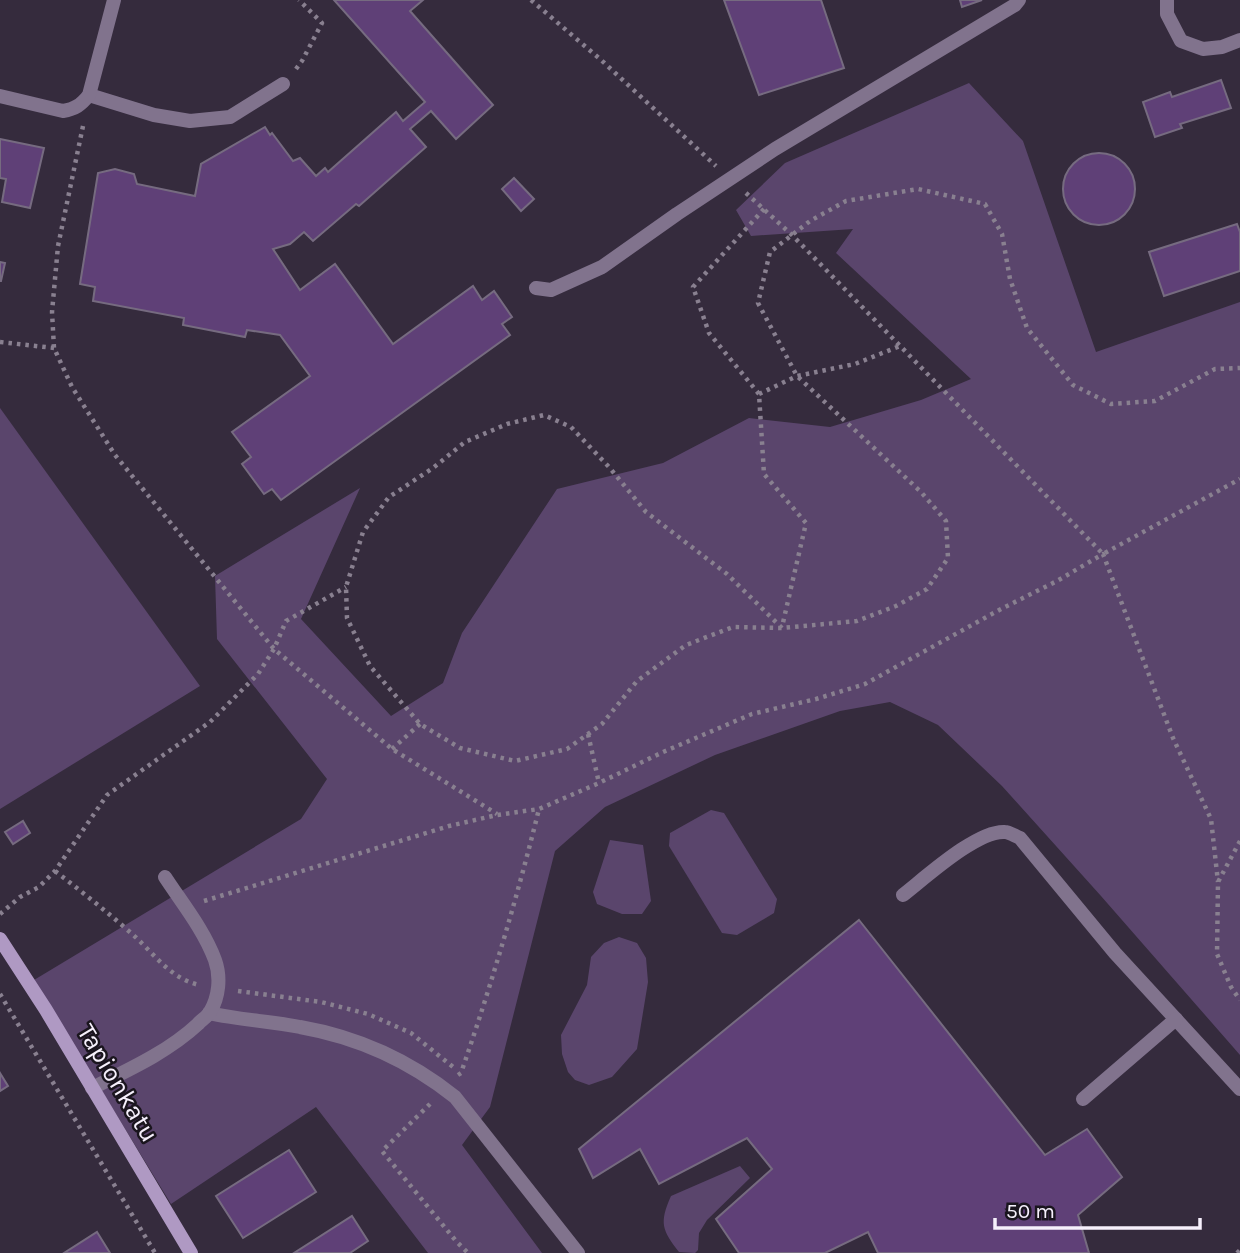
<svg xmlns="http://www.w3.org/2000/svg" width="1240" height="1253" viewBox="0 0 1240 1253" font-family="Karla,sans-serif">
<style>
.green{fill:#5a456c}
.building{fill:#5f4077;stroke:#766b80;stroke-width:2}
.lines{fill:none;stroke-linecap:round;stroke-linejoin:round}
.path{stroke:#898090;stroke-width:4.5;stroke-dasharray:3.5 5;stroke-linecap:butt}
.lane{stroke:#81738d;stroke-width:14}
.street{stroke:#81738d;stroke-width:14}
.secondary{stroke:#af99c3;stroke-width:14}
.labels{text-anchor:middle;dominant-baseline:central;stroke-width:5;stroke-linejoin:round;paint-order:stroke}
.street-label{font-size:26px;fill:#f6f0fc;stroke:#1a151e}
</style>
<rect width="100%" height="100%" fill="#352b3d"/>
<g class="green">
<polygon points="969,83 1023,141 1096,352 1240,302 1240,1055 1101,896 1002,786 938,725 890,702 840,711 715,755 605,807 555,851 490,1107 462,1145 542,1253 428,1253 316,1107 171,1204 34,980 301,819 327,779 217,639 215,576 360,488 301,619 391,716 443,683 462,633 557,489 663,463 749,418 830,427 921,400 971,379 836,253 853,229 751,236 736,210 785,163"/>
<polygon points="0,408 200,686 0,809"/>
<polygon points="711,810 724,813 777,899 774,913 737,935 722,933 669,846 670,833"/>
<polygon points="610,840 643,845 651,901 642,914 622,914 597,904 593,892"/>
<polygon points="619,937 637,943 646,958 648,982 637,1049 612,1077 589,1085 575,1080 568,1072 562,1054 561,1035 587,985 591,957 604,943"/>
<path d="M740 1166 750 1178 707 1220 699 1233 698 1250 695 1253 679 1252C662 1230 659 1223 671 1196Z"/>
</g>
<g class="building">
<polygon points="334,0 423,0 410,11 493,105 456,139 431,111 410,129 426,147 359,206 356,204 313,241 304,232 290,244 273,249 300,290 335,264 393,344 473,286 482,300 494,291 512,317 502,324 510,335 281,500 272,489 264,494 242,464 251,457 232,432 310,376 280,335 247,330 245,337 183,325 184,318 93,301 95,287 80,284 98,173 115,169 134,174 137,184 195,196 201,164 265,127 270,135 272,133 293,161 300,158 316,176 325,168 328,172 396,112 403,121 425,102"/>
<polygon points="724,0 821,0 844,68 759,95"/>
<polygon points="960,0 982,0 962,7"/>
<polygon points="1221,80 1231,108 1180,124 1182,128 1155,137 1143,102 1170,92 1172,97"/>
<polygon points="0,139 44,148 30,208 2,202 6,179 0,178"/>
<circle cx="1099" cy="189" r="36"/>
<polygon points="514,178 534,199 521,211 502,189"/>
<polygon points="1237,224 1240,232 1240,271 1164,296 1149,252"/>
<polygon points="0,262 5,263 1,281 0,281"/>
<polygon points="23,821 30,833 13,844 5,832"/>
<polygon points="859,920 1045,1155 1087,1129 1122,1177 1078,1215 1089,1253 878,1253 868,1232 825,1253 739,1253 716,1219 772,1169 747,1138 659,1184 640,1149 593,1178 579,1149"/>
<polygon points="0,1073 8,1086 0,1091"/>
<polygon points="289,1150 316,1192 243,1238 216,1196"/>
<polygon points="352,1216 368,1241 350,1253 294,1253"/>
<polygon points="97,1232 110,1253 64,1253"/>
</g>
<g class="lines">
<g class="path">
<polyline points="531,0 600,59 716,166"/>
<polyline points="296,69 302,61 322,23 299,0"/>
<polyline points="83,126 58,246 52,312 54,348 72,387 115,455 274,649 392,749 497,814"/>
<polyline points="746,193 792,235 1103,554 1240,479"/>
<polyline points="764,209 693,287 709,333 759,394 764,474 806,523 782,627"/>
<polyline points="0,342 54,348"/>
<polyline points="759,394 797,376 855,364 900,346"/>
<polyline points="782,628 727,574 646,512 609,467 571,427 544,415 507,424 465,442 433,468 389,497 363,532 346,587 347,618 370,666 420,724 460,748 515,761 567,749 602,724 637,681 686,645 733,627 782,628 857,621 896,606 927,589 948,558 946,521 921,492 797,376 758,303 770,252 810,221 846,201 918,189 985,204 1002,234 1010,279 1027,328 1073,385 1111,404 1155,401 1215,369 1240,368"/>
<polyline points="588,734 599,783"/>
<polyline points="392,749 420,724"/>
<polyline points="1240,841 1218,882 1217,954 1231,987 1240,1000"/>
<path d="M55 871C81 891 106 911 131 933 153 952 169 978 199 985"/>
<polyline points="204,901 449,826 497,815 539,809 599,783 663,752 752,714 816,699 865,684 1001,609 1057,581 1103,554 1173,738 1211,819 1218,882"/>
<polyline points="0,914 20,897 39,887 55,871 107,795 210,722 258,674 274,649 286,621 346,587"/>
<polyline points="238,991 321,1002 368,1014 411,1033 453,1067"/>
<polyline points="0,994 155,1253"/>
<path d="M458 1075 461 1073C491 986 517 898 539 809"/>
<polyline points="430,1104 382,1151 456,1241 468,1253"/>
<polyline points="1237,1253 1240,1250"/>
</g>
<g class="lane">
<polyline points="1167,0 1167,14 1181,41 1203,49 1222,47 1240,40"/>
<polyline points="89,95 154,115 190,121 230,117 283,84"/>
<polyline points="536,288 551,290 602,267 677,214 775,149 1015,5 1019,0"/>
<path d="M903 895C925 878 977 830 1005 832 1009 832 1015 836 1020 838L1115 953 1240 1089"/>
<polyline points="1083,1099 1176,1019"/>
</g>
<g class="street">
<path d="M0 96 63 111C75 109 81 105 89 95L114 0"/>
<path d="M209 1013C239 1020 270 1021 300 1027 357 1037 410 1061 455 1097L578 1253"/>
<path d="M92 1088C128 1070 168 1052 198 1024 201 1020 207 1017 210 1012 219 997 221 977 215 960 204 930 182 903 165 877"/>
</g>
<polyline class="secondary" points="0,939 46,1010 191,1253"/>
</g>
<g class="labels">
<g class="street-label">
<text transform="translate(118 1083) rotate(59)">Tapionkatu</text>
</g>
</g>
<path d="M995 1218v10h205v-10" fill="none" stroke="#f6f0fc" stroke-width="3.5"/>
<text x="1006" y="1218" font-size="21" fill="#f6f0fc" stroke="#1a151e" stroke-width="5" paint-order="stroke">50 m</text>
</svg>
